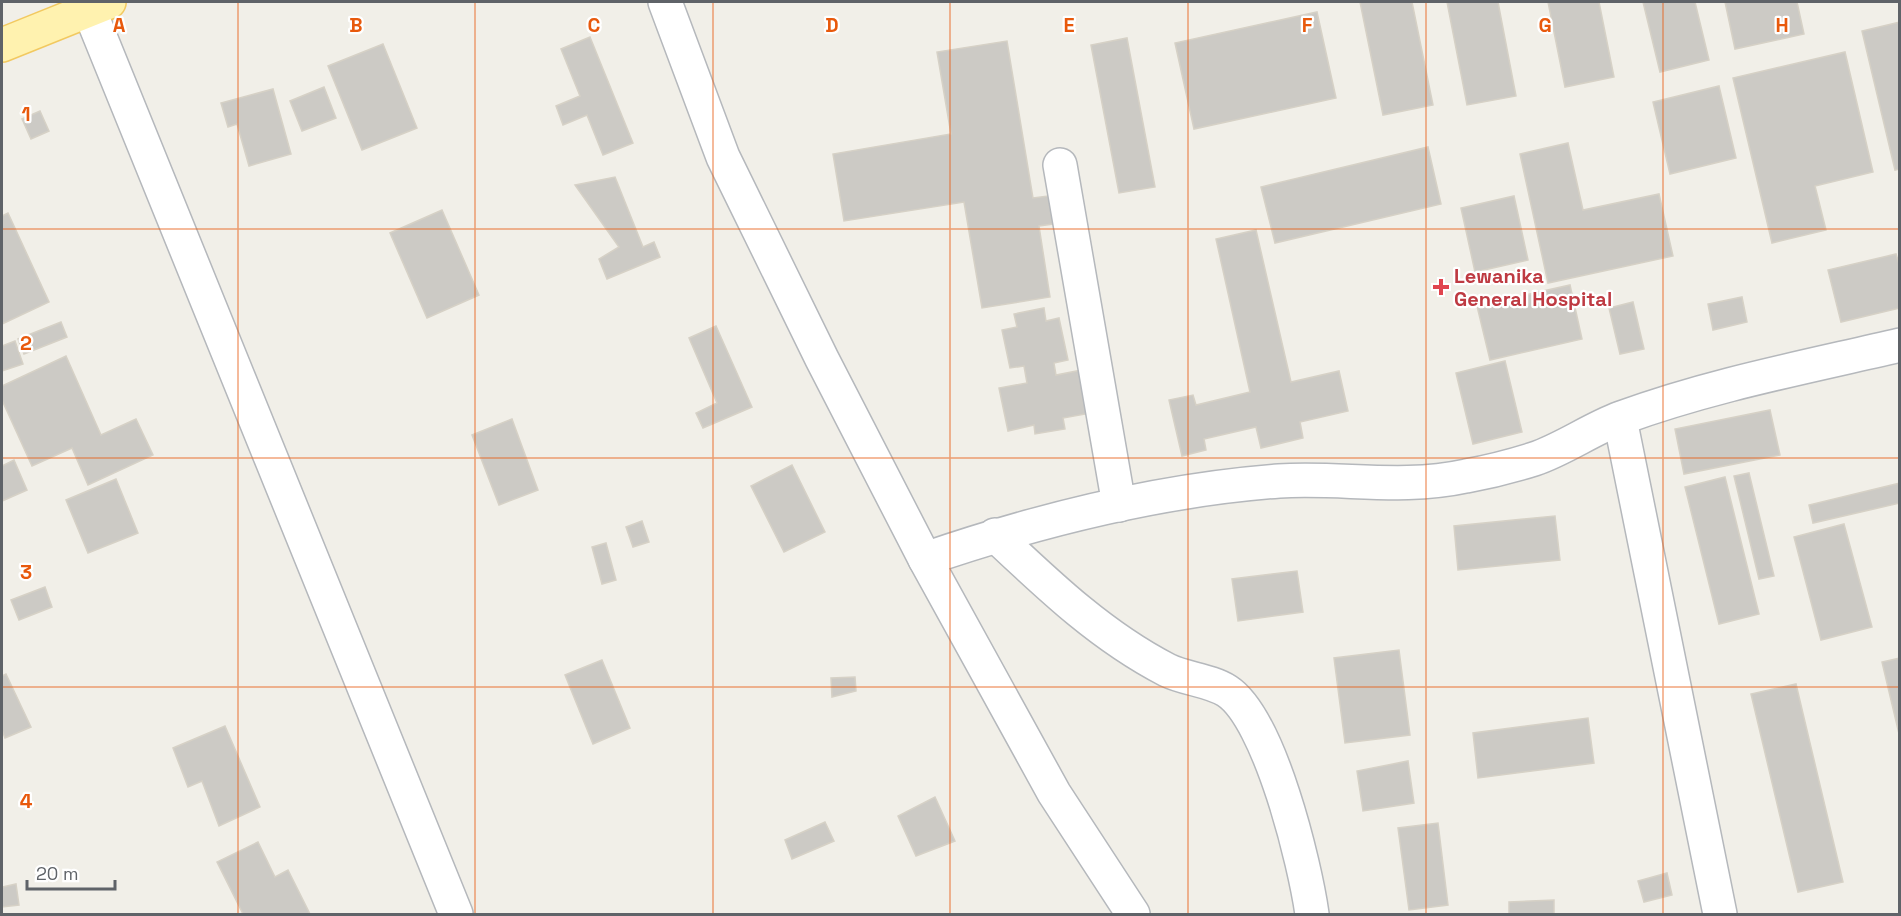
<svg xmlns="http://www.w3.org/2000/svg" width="1901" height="916" viewBox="0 0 1901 916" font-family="'Space Grotesk',sans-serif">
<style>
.building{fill:#cccac5;stroke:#d6d1c6;stroke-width:1.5}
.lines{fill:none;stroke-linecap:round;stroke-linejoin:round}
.minor-casing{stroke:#b5b8bc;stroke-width:36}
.major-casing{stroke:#f2c960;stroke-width:36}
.minor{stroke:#fff;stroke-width:33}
.major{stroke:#fff2af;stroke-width:33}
.grid{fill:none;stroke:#e8590c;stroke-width:1.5;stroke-opacity:0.55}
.health-dot{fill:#e0444e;stroke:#fff;stroke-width:2}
.labels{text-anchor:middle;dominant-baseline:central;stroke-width:4.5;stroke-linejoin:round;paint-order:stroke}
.health-label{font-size:20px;font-weight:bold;fill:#be3a42;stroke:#fff;text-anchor:start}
.grid-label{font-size:20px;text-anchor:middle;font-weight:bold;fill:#e8590c;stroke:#fff;stroke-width:4.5;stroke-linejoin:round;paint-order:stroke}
</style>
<rect width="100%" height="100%" fill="#f1efe8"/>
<g class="building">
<polygon points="1360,2 1412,2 1433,105 1383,115"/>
<polygon points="1447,2 1498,2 1516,96 1467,105"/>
<polygon points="1548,2 1599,2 1614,77 1565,87"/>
<polygon points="1643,2 1695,2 1709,60 1660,72"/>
<polygon points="1725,2 1797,2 1804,34 1735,49"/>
<polygon points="1317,12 1336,98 1194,129 1175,43"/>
<polygon points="1900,22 1900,169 1895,170 1862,31"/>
<polygon points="590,37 633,143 603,155 587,115 563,125 556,106 580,96 561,49"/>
<polygon points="1127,38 1155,187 1119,193 1091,45"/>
<polygon points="1007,41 1033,198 1048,196 1053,224 1039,226 1050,297 982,308 964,202 844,221 833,154 951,134 937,52"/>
<polygon points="383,44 417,128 362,150 328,66"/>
<polygon points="1845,52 1873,172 1815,186 1826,230 1772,243 1733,78"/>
<polygon points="1719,86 1736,158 1670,174 1653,102"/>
<polygon points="324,87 336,118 302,131 290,101"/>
<polygon points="273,89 291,154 249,166 237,124 228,127 221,103"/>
<polygon points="40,111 49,131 31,139 22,119"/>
<polygon points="1568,143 1583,210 1659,194 1673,256 1548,283 1520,154"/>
<polygon points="1428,147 1441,204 1275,243 1261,187"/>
<polygon points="615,177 643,247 654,242 660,257 607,279 599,259 619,247 575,185"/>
<polygon points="1514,196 1528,260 1475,272 1461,208"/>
<polygon points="442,210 479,295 427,318 390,233"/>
<polygon points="8,213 49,302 2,324 2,216"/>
<polygon points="1256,230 1291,382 1339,371 1348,411 1300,422 1303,438 1261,448 1256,427 1204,439 1206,450 1182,456 1169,400 1193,395 1196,405 1250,392 1216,239"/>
<polygon points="1896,254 1900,267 1900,308 1841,322 1828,270"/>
<polygon points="1570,285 1582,339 1490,360 1477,306"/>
<polygon points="1742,297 1747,322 1713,330 1708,304"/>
<polygon points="1633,302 1644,349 1620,354 1609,308"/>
<polygon points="1044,308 1046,321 1059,318 1068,360 1054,363 1056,375 1082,370 1091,413 1063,418 1065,429 1035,434 1034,425 1008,431 999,388 1027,383 1024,366 1010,368 1002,330 1017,327 1014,314"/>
<polygon points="61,322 67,337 24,354 18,339"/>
<polygon points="716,326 752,407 703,428 696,413 717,403 689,338"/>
<polygon points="15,341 23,364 2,371 2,346"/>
<polygon points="66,356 101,435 136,419 153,455 88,485 72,448 32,466 2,400 2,386"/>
<polygon points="1505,361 1522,432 1473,444 1456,373"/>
<polygon points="1770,410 1780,455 1684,474 1675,429"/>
<polygon points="512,419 538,490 499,505 472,435"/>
<polygon points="14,460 27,490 2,501 2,466"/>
<polygon points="792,465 825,532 784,552 751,486"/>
<polygon points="1749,473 1774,576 1759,579 1734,476"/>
<polygon points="1725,477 1759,614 1719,624 1685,487"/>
<polygon points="116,479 138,533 88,553 66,500"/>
<polygon points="1900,483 1900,503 1813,523 1809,505"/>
<polygon points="1555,516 1560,560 1458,570 1454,526"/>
<polygon points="642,521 649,542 633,547 626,527"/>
<polygon points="1844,524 1872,627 1821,640 1794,537"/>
<polygon points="606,543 616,580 602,584 592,547"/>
<polygon points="1297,571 1303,612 1238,621 1232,579"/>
<polygon points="45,587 52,607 19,620 11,600"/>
<polygon points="1399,650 1410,735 1345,743 1334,658"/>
<polygon points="1900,658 1900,738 1882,662"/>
<polygon points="602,660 630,728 593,744 565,675"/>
<polygon points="6,674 31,727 5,738 2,730 2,676"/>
<polygon points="855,677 856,691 832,697 831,678"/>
<polygon points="1796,684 1843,882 1798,892 1751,694"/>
<polygon points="1588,718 1594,763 1478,778 1473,733"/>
<polygon points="225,726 260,807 219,826 202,781 188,787 173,748"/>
<polygon points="1408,761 1414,803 1363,811 1357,771"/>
<polygon points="935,797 955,841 916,856 898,816"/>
<polygon points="825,822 834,841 792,859 785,840"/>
<polygon points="1438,823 1448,905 1409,910 1398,828"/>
<polygon points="258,842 275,877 288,870 310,914 243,914 217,862"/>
<polygon points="1667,873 1672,895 1644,902 1638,881"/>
<polygon points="16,884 19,905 2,907 2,887"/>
<polygon points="1554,900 1554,914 1509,914 1509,902"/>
</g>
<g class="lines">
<defs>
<g id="minor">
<polyline points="86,2 456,914"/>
<polyline points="665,2 723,157 822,359 925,559 1054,793 1133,914"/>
<polyline points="1060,165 1119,505"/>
<polyline points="1620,419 1720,914"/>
<path d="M995 535C1048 585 1101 636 1167 670 1185 679 1210 680 1227 691 1270 719 1305 864 1312 914"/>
<path d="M925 559C1039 520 1159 490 1279 481 1342 477 1402 490 1466 476 1488 472 1512 466 1534 459 1564 449 1591 429 1621 418 1711 385 1806 367 1900 345"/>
</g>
<polyline id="major" points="2,45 109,2"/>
</defs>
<use href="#minor" class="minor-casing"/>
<use href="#major" class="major-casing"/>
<use href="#minor" class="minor"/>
<use href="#major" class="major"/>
</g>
<path class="grid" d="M238 2V914M475 2V914M713 2V914M950 2V914M1188 2V914M1426 2V914M1663 2V914M2 229H1900M2 458H1900M2 687H1900"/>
<path class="health-dot" d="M1438 278h6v6h6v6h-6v6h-6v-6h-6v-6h6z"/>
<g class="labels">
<g class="health-label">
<text x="1454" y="276">Lewanika<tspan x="1454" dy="23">General Hospital</tspan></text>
</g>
</g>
<g class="grid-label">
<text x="119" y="32">A</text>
<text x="356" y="32">B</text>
<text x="594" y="32">C</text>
<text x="832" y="32">D</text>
<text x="1069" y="32">E</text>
<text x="1307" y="32">F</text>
<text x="1545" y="32">G</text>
<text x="1782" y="32">H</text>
<text x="26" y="121">1</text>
<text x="26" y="350">2</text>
<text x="26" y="579">3</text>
<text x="26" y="808">4</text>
</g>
<rect width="1901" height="916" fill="none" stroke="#5f6368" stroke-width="6"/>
<path d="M27 880v9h88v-9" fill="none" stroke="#5f6368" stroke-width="3"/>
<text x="36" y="880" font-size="18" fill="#5f6368" stroke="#ffffff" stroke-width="4.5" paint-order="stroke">20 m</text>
</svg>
